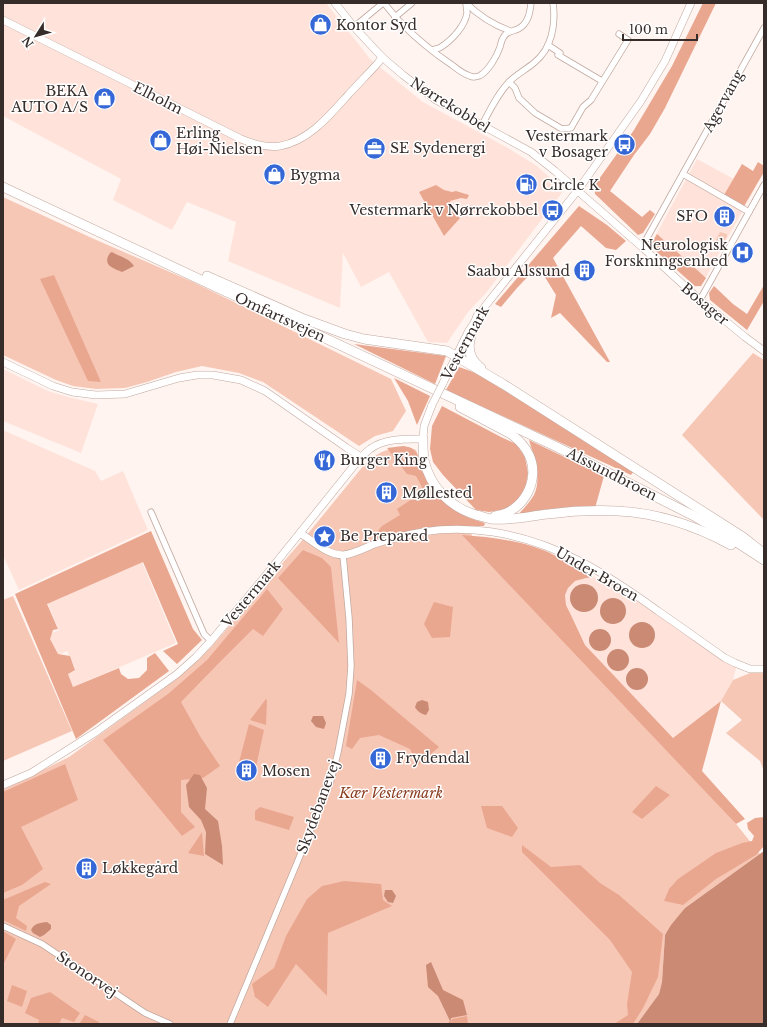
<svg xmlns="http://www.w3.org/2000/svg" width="767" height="1027" viewBox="0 0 767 1027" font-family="'Libre Baskerville',serif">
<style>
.built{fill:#ffe3da}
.green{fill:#f7c7b6}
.forest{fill:#eaa790}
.water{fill:#ca8a74}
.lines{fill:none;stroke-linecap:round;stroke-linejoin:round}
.minor-casing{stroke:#c1a89f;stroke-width:7}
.tertiary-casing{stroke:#c1a89f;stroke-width:8}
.trunk-casing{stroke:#c1a89f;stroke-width:10}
.minor{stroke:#fff;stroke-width:5.5}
.tertiary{stroke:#fff;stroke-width:7}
.trunk{stroke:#fff;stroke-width:9}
.tertiary-bridge-casing{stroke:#c1a89f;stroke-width:8;stroke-linecap:butt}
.tertiary-bridge{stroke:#fff;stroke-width:7}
.labels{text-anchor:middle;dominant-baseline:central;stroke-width:3;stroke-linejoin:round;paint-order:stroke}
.poi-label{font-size:14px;fill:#362c29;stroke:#fff;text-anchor:start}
.street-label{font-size:14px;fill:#362c29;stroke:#fff}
.park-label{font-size:14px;font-style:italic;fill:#8b3d20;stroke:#fff}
</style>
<rect width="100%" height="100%" fill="#fff4f0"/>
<g class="built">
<polygon points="3,3 326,3 371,60 423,102 508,148 537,166 564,190 486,293 468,312 447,343 428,342 389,272 361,287 343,253 340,308 228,261 236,222 187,202 172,230 113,200 121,179 3,116"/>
<polygon points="697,159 754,190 701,286 695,287 650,246"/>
<polygon points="3,369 48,391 68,397 98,404 81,453 3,421"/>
<polygon points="3,430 95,471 101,481 123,471 148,530 19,590 3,555"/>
<polygon points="142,562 176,643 73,687 67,672 75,668 67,651 56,656 47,635 59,630 47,603"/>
<polygon points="586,577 594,577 611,583 634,596 736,668 733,680 721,701 673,738 585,645 570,613 566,605 565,595 568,588 575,581"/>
</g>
<g class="green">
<polygon points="3,197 94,239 193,282 391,379 406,411 393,431 375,436 359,446 263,382 239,373 202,366 176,372 147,382 125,388 96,389 73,386 56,380 3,355"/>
<polygon points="720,232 727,234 727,236 720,248 714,244"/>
<polygon points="753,353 764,360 764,520 682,435"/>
<path d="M408 447 416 450 418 455 423 475 430 488 452 510 466 519 475 544 737 825 760 854 685 908 665 935 662 982 659 994 637 1024H3V790L69 757 160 691 189 668 212 646 238 616 265 583 306 536 364 465C381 450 386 449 408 447Z"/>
<polygon points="13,596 72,731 3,761 3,600"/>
<polygon points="755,671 764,671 764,771 760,761 726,733 742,720 721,701 733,680"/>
</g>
<g class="forest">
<polygon points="703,3 716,3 665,108 650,134 634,155 610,191 642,217 650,210 655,214 643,233 638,235 595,194 594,186 634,130 672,66"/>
<polygon points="758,162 764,166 764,172 744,206 724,195 742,164 753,171"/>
<polygon points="436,185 444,190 452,192 456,191 469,195 467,199 461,198 450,201 453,211 461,213 468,205 473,206 473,212 461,217 444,236 419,192"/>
<polygon points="579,206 607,225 626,241 616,250 606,248 581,226 553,258 610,362 607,362 560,313 551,318 556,295 538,266 517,288 501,307 495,304"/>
<polygon points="657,234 706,278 701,286 695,286 650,246"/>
<polygon points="54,275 101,382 88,381 40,279"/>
<polygon points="764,285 764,301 747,330 710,300 709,293 714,286 733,304 747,314"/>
<polygon points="354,344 446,356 435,384"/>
<polygon points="459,367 476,373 634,471 631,475 446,390"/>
<polygon points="394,378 430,396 417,425 408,401"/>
<polygon points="442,406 501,437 516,444 525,457 528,473 526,485 521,499 506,509 489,512 476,510 443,475 433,462 430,449 432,426"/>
<path d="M529 440 604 476 595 508 518 515C523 509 530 502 534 495 542 478 534 457 529 440Z"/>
<path d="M403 446C408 447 412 447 415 451 418 454 419 460 420 465 424 475 430 487 437 495 451 511 465 517 485 523L484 526H447L422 529 375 541 373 537 382 526 400 515 397 509 424 491 416 476 407 474 387 448Z"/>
<polygon points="151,531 193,629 202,640 177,664 163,651 178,644 143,562 47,604 58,629 53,630 50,639 58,654 70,656 75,670 68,674 73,687 119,668 121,674 128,679 139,678 147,670 147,658 155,653 169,671 76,739 15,594"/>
<path d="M462 535C492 537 526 541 554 555 568 561 581 570 594 577L586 578 575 581 568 588 565 595 566 605 570 613 585 645 673 738 721 701 702 771 745 819 736 824Z"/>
<polygon points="303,550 322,558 331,567 339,643 278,578"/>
<polygon points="267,589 283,609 263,636 253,629 217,665 181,702 200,736 220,766 203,778 181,780 181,812 195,827 182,836 103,740 168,694 207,660"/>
<polygon points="434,602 453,607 450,637 432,638 424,624"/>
<polygon points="357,680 371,690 439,747 418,765 410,749 379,735 360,738 352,749 346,746"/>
<polygon points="266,699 267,700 266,725 250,720"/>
<polygon points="249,724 264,730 256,767 243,771 238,766"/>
<polygon points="65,764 78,800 21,827 43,869 22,885 3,893 3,792"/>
<polygon points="656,786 670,795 642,819 632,812"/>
<polygon points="481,806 502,806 518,828 512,837 487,828"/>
<polygon points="260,807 294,817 289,830 255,820 255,811"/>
<polygon points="764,817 764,846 756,855 716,879 683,905 664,901 669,889 678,879 716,853 742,843 752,841 754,836 748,829 747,823 755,818"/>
<polygon points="202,832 204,856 188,853"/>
<polygon points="522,845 551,867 580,865 600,883 619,895 663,934 658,977 643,1008 633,1024 614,1024 628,1015 627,1004 632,972 610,940 522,852"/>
<polygon points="344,881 381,884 383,900 392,906 328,933 327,996 296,964 268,1007 255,997 252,984 274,968 286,936 307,899 322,886"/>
<polygon points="45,882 51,884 19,906 16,918 27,926 26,931 3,920 3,900"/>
<polygon points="3,931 16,939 3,965"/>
<polygon points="12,985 27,991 22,1007 7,1001"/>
<polygon points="50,992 80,1013 74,1022 62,1018 59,1024 38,1024 39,1020 25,1013 31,998"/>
<polygon points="85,1015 99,1022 99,1024 79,1024"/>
<polygon points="467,1016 468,1024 450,1024 452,1019"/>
</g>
<g class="water">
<path d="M112 252C120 257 129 258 134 266L122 272C112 268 102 265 110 253Z"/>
<circle cx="584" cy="598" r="14"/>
<circle cx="613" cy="611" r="13"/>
<circle cx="642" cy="635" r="13"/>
<circle cx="600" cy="640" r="11"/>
<circle cx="618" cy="660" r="11"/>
<circle cx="637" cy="679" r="11"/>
<path d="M422 700 428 702 429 710 426 715C421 714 417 711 415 707L417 702Z"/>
<polygon points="313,716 323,716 326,723 324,729 316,727 311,721"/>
<polygon points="194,774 200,775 207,788 205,809 218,821 222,846 223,865 205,854 206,832 201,820 189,807 186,785"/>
<polygon points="764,851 764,1024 637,1024 659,994 662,982 665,935 671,925 685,908"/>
<polygon points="385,890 392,890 396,896 393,903 388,902 384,896"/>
<path d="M47 922 51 925V929L44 935 40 937 33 933 31 930C34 923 40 923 47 922Z"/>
<polygon points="431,962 443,990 463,1000 467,1015 451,1018 450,1024 448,1024 450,1021 438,996 428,987 426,965"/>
</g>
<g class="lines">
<defs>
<g id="minor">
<path d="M384 3C390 10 395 17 402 24 417 39 434 53 452 65 457 69 463 74 470 76 472 77 476 77 479 76 488 72 497 56 500 47 501 44 501 41 503 38 506 31 512 32 518 29 528 24 530 13 531 3"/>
<path d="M466 3C479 16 494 25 510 31"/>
<polyline points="395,17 412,3"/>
<polyline points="354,27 383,3"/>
<polyline points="548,45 560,53 558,55 602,81"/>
<path d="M432 50C435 49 438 49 441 47 452 40 465 26 467 13 467 10 466 6 466 3"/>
<polyline points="509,82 515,88 519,98 535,113 562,129 571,128 583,107 591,100 628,40 619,34"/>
<path d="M482 125C490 110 498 93 510 81 517 74 527 69 535 62 552 48 556 24 553 3"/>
<polyline points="683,174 749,212"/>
<polyline points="642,247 764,28"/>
<polyline points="700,300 764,185"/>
<polyline points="151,512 204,634 211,641"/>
<polyline points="3,926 42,944 145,1013 170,1024"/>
<polyline points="230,1024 319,810 331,780 338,752 349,694 351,666 349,618 343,555"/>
</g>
<g id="tertiary">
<polyline points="335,3 354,27 382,57 403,75 436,100 531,152 555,171 642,247 700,300 745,337 764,351"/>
<path d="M3 20 241 139C253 144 268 148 280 146 309 141 330 115 348 95 358 84 368 74 378 63L382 57"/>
<polyline points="3,362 53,386 72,392 96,395 125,394 179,378 197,375 213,375 241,380 265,391 347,448 361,457"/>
<polyline points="443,383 468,332 486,305 578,190 641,101 665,61 691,3"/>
<path d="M300 533C313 541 327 555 343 555 353 554 363 549 372 545 378 543 385 541 392 539 424 529 460 527 493 532 557 542 607 574 658 611 680 626 702 642 725 658L735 663 750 669H764"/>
<path d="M3 785 31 773 96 732 177 674 196 657 211 641 262 580 361 457C364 455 367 451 370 449 385 438 406 439 423 439L424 426 432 405"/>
</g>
<g id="trunk">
<polyline points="3,187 557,447 694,516 724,534 764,560"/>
<polyline points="207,276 304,319 345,334 364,339 447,351 503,384 743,537 762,552"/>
<path d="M478 316C471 335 461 353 481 368"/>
<path d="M460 407 511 434C519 440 525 446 529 455 541 480 523 513 495 516"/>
<path d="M423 439C423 446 423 453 424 460 430 487 450 507 476 515 481 516 486 518 491 519 509 521 529 516 548 514 571 511 595 510 618 511 658 513 696 526 731 545"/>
</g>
</defs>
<use href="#minor" class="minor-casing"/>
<use href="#tertiary" class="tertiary-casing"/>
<use href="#trunk" class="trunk-casing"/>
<use href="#minor" class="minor"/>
<use href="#tertiary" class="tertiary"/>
<use href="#trunk" class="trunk"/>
<defs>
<polyline id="tertiary-bridge" points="432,405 443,383"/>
</defs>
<use href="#tertiary-bridge" class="tertiary-bridge-casing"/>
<use href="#tertiary-bridge" class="tertiary-bridge"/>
</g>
<defs>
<symbol id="shop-disc" viewBox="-11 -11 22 22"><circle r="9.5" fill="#3567d6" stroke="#fff"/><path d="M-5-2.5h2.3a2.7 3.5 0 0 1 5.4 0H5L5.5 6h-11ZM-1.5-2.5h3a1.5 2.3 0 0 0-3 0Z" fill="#fff"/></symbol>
<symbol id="bus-disc" viewBox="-11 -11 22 22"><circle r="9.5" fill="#3567d6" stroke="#fff"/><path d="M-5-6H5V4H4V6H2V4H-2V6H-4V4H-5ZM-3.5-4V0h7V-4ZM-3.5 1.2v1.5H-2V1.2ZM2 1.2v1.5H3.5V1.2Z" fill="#fff"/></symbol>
<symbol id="office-disc" viewBox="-11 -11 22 22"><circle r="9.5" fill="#3567d6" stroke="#fff"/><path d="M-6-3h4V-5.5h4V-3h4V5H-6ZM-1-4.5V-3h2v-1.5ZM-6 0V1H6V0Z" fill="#fff"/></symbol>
<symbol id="fuel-disc" viewBox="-11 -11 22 22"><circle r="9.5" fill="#3567d6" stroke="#fff"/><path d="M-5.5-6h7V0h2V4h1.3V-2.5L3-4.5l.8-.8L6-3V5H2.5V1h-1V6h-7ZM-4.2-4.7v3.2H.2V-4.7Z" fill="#fff"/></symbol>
<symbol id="building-disc" viewBox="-11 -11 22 22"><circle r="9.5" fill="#3567d6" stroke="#fff"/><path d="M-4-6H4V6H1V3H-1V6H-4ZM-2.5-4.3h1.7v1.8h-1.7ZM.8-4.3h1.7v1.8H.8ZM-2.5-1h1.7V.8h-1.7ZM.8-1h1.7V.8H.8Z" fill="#fff"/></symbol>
<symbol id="hospital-disc" viewBox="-11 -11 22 22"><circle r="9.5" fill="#3567d6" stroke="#fff"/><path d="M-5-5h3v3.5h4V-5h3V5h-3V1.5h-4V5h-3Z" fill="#fff"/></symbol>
<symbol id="restaurant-disc" viewBox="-11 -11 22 22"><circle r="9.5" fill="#3567d6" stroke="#fff"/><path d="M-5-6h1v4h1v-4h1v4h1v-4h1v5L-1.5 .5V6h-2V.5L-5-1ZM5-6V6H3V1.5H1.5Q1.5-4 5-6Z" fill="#fff"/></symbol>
<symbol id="sight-disc" viewBox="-11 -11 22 22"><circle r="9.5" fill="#3567d6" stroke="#fff"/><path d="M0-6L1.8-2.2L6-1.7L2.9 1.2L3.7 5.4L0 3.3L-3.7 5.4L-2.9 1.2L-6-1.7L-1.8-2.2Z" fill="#fff"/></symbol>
</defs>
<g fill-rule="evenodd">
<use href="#shop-disc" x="308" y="12" width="25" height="25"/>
<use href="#shop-disc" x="92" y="86" width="25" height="25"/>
<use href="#shop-disc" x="148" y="128" width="25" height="25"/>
<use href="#bus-disc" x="612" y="132" width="25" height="25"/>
<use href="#office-disc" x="362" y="136" width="25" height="25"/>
<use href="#shop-disc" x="262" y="162" width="25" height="25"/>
<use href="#fuel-disc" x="514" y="172" width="25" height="25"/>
<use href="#bus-disc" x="540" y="198" width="25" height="25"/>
<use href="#building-disc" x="712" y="204" width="25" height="25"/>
<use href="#hospital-disc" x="730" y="240" width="25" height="25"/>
<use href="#building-disc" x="572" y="258" width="25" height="25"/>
<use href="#restaurant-disc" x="312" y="448" width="25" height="25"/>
<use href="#building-disc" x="374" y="480" width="25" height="25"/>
<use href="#sight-disc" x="312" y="524" width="25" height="25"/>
<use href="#building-disc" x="368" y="746" width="25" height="25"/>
<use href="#building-disc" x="234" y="758" width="25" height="25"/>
<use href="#building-disc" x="74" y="856" width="25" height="25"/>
</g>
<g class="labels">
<g class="poi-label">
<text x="336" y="25">Kontor Syd</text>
<text x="88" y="91" text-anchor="end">BEKA<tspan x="88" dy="16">AUTO A/S</tspan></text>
<text x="176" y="133">Erling<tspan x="176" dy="16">Høi-Nielsen</tspan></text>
<text x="608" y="136" text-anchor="end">Vestermark<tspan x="608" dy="16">v Bosager</tspan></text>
<text x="390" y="148">SE Sydenergi</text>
<text x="290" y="175">Bygma</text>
<text x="542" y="185">Circle K</text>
<text x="538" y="210" text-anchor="end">Vestermark v Nørrekobbel</text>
<text x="708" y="216" text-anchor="end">SFO</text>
<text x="728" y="245" text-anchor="end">Neurologisk<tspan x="728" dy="16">Forskningsenhed</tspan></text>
<text x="570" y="271" text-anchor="end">Saabu Alssund</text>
<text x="340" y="460">Burger King</text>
<text x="402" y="493">Møllested</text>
<text x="340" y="536">Be Prepared</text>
<text x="396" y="758">Frydendal</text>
<text x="262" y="771">Mosen</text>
<text x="102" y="868">Løkkegård</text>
</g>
<g class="street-label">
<text transform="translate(158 98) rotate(27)">Elholm</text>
<text transform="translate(723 101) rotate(-61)">Agervang</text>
<text transform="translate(450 105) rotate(32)">Nørrekobbel</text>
<text transform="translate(705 304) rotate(40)">Bosager</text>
<text transform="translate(280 317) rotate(25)">Omfartsvejen</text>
<text transform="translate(465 343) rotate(-61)">Vestermark</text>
<text transform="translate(612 474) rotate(27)">Alssundbroen</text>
<text transform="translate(597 574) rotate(30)">Under Broen</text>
<text transform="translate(251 594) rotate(-50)">Vestermark</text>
<text transform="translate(318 807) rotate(-70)">Skydebanevej</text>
<text transform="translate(87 974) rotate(34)">Stonorvej</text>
</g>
<g class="park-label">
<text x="391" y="793">Kær Vestermark</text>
</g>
</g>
<rect width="767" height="1027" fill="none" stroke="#362c29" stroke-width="8"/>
<g transform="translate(36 36) rotate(233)" stroke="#ffffff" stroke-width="3" paint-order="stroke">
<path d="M0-3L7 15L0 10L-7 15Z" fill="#362c29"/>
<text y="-6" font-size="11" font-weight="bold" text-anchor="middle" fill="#362c29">N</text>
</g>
<path d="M623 34v6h74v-6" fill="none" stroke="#362c29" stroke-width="2"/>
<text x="629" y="34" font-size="12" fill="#362c29" stroke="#ffffff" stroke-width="3" paint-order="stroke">100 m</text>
</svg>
